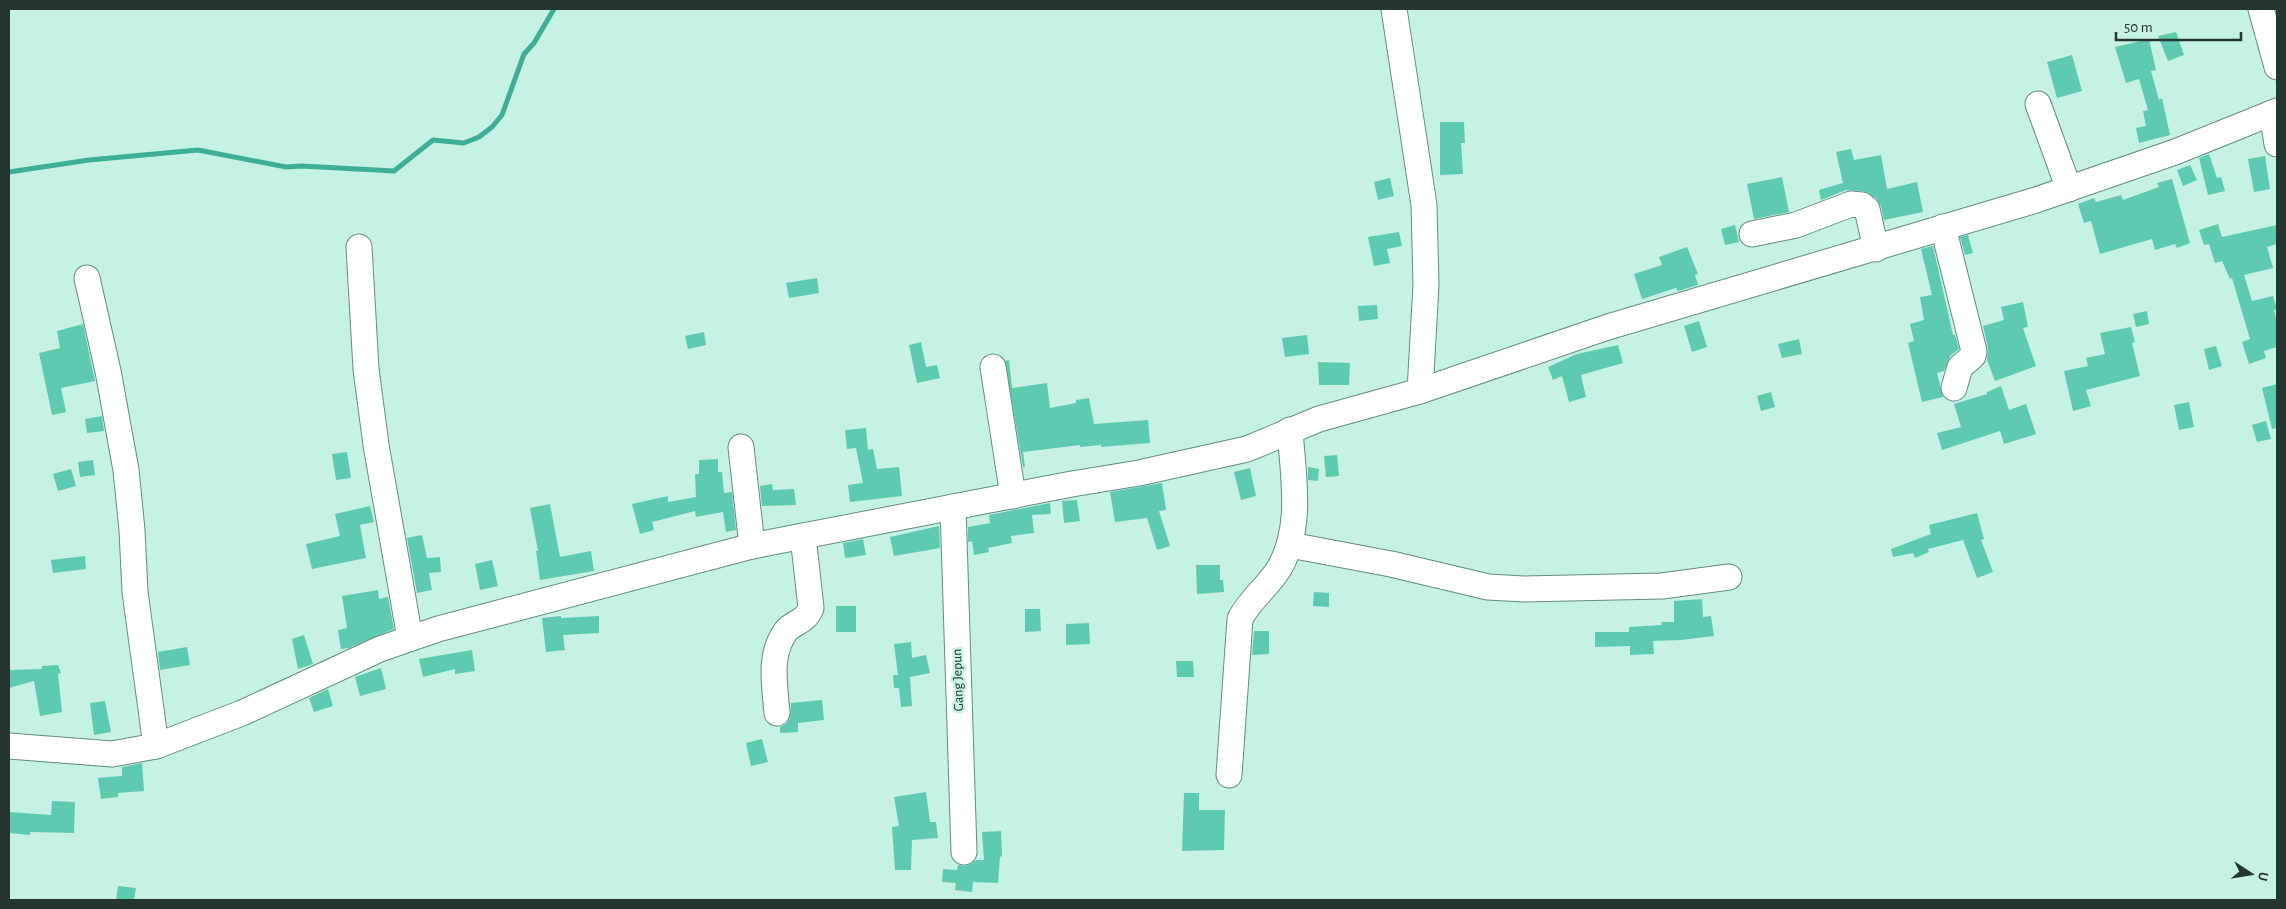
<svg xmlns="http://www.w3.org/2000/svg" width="2286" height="909" viewBox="0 0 2286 909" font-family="'Alegreya Sans',sans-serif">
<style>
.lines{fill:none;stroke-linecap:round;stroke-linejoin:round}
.stream{stroke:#3eaf96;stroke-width:5}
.building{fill:#5ecbb1}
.minor-casing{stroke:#638c81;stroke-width:27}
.minor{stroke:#fff;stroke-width:25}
.labels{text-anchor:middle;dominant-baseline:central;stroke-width:5;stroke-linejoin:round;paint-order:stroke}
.street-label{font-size:14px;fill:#253632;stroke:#c6f1e5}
</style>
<rect width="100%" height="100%" fill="#c6f1e5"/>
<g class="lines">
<polyline class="stream" points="9,172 89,160 198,150 286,167 302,166 394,171 433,140 464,143 479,137 492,127 502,115 524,54 534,43 554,9"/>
</g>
<g class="building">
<polygon points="2176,32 2184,55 2168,61 2158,36"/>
<polygon points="2149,39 2156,70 2151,71 2159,100 2162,98 2170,135 2139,143 2136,128 2146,126 2143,111 2148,110 2139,79 2126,83 2115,47"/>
<polygon points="2072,55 2082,91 2057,98 2047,62"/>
<polygon points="1440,122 1464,122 1465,143 1461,143 1463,174 1440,175"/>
<polygon points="1851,149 1854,160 1881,155 1887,189 1917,182 1923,212 1884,220 1881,206 1876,198 1863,191 1846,190 1821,200 1819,190 1843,183 1836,152"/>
<polygon points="2209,154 2217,178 2221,177 2225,191 2208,195 2199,158"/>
<polygon points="2265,156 2270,189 2254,192 2248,159"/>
<polygon points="2190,165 2197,180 2183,186 2177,170"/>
<polygon points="1782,177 1789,212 1754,219 1747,184"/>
<polygon points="1390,178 1394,196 1378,200 1374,182"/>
<polygon points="2172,179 2190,243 2177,248 2175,244 2155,250 2152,239 2100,254 2091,221 2084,223 2078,204 2094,198 2096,202 2121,195 2123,200 2159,187 2157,183"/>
<polygon points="2218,224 2222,237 2277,225 2277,244 2267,247 2273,268 2244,275 2252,301 2273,296 2277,309 2274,310 2277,323 2277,347 2264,351 2266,358 2249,364 2242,342 2250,339 2232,278 2230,279 2222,261 2215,263 2209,244 2204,245 2199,230"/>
<polygon points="1735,225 1739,242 1725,245 1721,229"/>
<polygon points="1399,232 1402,246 1387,249 1390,263 1374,266 1368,237"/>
<polygon points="1968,235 1973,253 1965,255 1960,237"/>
<polygon points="1933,246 1953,335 1955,335 1959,349 1950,356 1944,371 1937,373 1943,397 1922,402 1908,343 1914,341 1910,324 1924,320 1920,297 1932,295 1921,249"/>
<polygon points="1687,247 1698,274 1695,275 1698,285 1678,291 1676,288 1642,299 1634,274 1662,265 1659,257"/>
<polygon points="817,278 819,293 789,298 786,283"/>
<polygon points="2023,302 2028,327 2023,328 2036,366 1995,381 1987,360 1988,348 1983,326 2004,320 2001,307"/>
<polygon points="1377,305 1378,319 1359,321 1358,306"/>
<polygon points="2147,311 2149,324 2136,327 2133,314"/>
<polygon points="1699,321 1707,347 1692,352 1684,326"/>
<polygon points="83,324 95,381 61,388 66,412 52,415 39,353 60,348 57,331"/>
<polygon points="2131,327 2135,342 2132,343 2140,376 2086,390 2091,406 2073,411 2064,371 2088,366 2086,358 2105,354 2100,333"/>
<polygon points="704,332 706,345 688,349 685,336"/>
<polygon points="1307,335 1309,354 1285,357 1282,338"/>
<polygon points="1799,339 1802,354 1782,358 1778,344"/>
<polygon points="921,342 926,367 937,365 940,378 917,383 909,345"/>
<polygon points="1618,345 1623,363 1581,375 1586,397 1569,402 1562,376 1553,380 1548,367 1577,354"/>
<polygon points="2216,346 2222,366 2209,370 2204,349"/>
<polygon points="1009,360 1012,388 1047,383 1050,408 1076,403 1076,400 1089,398 1094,424 1148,420 1150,443 1101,447 1101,445 1080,447 1080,445 1023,452 1025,467 1023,467 1005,361"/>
<polygon points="1318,362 1350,363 1349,385 1319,385"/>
<polygon points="2277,384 2277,428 2272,429 2262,388"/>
<polygon points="2001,386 2009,410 2026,404 2036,434 2004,444 2000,431 1942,450 1937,433 1961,427 1954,404 1987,394 1987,392"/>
<polygon points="1771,392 1775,407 1761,411 1757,396"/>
<polygon points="2189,402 2194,427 2179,430 2174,405"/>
<polygon points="102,416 104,431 87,433 85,419"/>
<polygon points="2266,421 2271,439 2257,442 2252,425"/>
<polygon points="866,428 868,450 873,449 877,469 899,467 902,496 850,502 848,485 863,483 856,448 847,449 845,430"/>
<polygon points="347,452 351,478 336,480 332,454"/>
<polygon points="1337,455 1339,476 1326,477 1324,456"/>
<polygon points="718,459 718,472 722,472 724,493 732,492 736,530 726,532 723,512 696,517 695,511 652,522 654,530 640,534 632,504 668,496 668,502 696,497 695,474 699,474 699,460"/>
<polygon points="93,460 95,475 80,477 78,462"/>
<polygon points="1308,467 1319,469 1318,481 1308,480"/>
<polygon points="1250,468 1256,496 1241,500 1234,472"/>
<polygon points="71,469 76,486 58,491 53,474"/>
<polygon points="1162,483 1166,510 1159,511 1170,546 1157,550 1147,518 1115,522 1110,492"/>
<polygon points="772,484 773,490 794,489 796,505 762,506 760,486"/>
<polygon points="1077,500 1080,521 1064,523 1062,501"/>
<polygon points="1050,503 1051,514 1032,515 1034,533 1011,536 1012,543 988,548 989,552 974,555 972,541 968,542 968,527 990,523 989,515"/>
<polygon points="550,504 560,557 591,551 594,571 540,580 536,551 538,551 530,508"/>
<polygon points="370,506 374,522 360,525 366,558 312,569 306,544 340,536 335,514"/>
<polygon points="1977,513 1984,539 1981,540 1993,572 1977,578 1963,540 1928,549 1929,552 1915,558 1913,553 1893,557 1891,549 1931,534 1929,525"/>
<polygon points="939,526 940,548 894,556 890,537"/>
<polygon points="422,535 427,558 440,557 441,572 429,573 432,590 417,593 407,538"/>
<polygon points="863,539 866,555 845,558 843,543"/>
<polygon points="85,556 86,569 53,573 51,560"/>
<polygon points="492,560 498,586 480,590 475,564"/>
<polygon points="1196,565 1220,565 1220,580 1223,580 1224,592 1197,594"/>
<polygon points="378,590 379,599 388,597 394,629 349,648 341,649 338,630 347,628 342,596"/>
<polygon points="1314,592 1329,593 1329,607 1313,606"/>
<polygon points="1702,599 1703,617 1711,616 1714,636 1681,640 1653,641 1654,654 1630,655 1630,646 1595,647 1595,632 1629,632 1629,627 1662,625 1661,622 1674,622 1674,601"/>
<rect x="836" y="606" width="20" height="26"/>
<polygon points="1025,609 1040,609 1041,631 1025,632"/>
<polygon points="561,616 561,618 599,616 599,633 563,635 565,650 546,652 542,618"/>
<polygon points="1089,623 1090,644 1066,645 1066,624"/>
<polygon points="1254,631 1269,631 1269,654 1252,655"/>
<polygon points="304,635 313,664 298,669 292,639"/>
<polygon points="911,642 912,658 926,655 930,673 910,677 912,706 901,707 899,688 894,688 893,675 898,675 894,644"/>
<polygon points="187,647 190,665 160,670 158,652"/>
<polygon points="472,650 475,671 455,674 455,669 423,677 419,659"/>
<polygon points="1176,661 1193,661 1194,677 1177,677"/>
<polygon points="58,665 61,673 58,674 62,712 40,716 34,681 9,688 9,670 42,669 42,666"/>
<polygon points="381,668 386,689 360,696 355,677"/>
<polygon points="328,689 333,706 314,712 309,698"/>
<polygon points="822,700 824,720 798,723 798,732 780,733 780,727 786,724 790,719 791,703"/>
<polygon points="105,701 111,732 94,735 90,703"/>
<polygon points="762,739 768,762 751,766 746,743"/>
<polygon points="142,763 144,791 118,793 118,797 101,799 98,778 122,776 122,767"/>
<polygon points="926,792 930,822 936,822 938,838 912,840 911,870 895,870 892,827 899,826 894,797"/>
<polygon points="1184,793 1199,793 1199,810 1225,810 1224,850 1182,851"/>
<polygon points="52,801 75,802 74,833 30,832 30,835 9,833 9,812 51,815"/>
<polygon points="1001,831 1002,856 1000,857 998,883 973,882 972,892 955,890 956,883 942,882 943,869 957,870 958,865 965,866 971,864 976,860 984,860 982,832"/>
<polygon points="118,886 136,888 134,900 116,900"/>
</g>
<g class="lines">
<defs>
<g id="minor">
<polyline points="1394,9 1424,205 1426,285 1420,391"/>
<polyline points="2261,9 2277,67"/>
<polyline points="2038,104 2069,189"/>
<polyline points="2272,113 2277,144"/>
<polyline points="1943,227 1974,351 1973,356 1960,367 1954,388"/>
<polyline points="1752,234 1796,225 1851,204 1862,205 1867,209 1876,249"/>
<polyline points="359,247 366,369 376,445 410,638"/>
<polyline points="87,278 108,371 126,470 132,530 135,592 156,746"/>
<polyline points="993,367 1013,496"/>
<polyline points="741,447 752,546"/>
<polyline points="953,507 964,852"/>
<polyline points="1290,545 1391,564 1488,587 1524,589 1662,586 1729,577"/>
<path d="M777 713C775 686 768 655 786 631 793 622 805 623 811 608L803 536"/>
<polyline points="9,746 112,754 156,746 242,713 380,649 438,629 752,546 1072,484 1139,473 1247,449 1319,419 1420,391 1608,327 2036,200 2175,152 2277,111"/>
<path d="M1229 775 1240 619C1250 599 1269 586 1280 567 1303 525 1293 476 1290 430"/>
</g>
</defs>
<use href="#minor" class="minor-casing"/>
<use href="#minor" class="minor"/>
</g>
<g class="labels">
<g class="street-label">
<text transform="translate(958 680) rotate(-92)">Gang Jepun</text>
</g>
</g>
<rect width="2286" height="909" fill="none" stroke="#253632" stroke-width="20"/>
<g transform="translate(2251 874) rotate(102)" stroke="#c6f1e5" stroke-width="4" paint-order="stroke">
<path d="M0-4L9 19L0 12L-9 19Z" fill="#253632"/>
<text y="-8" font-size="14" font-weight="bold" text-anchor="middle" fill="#253632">U</text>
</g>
<path d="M2116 32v8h125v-8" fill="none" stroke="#253632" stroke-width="2.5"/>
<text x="2124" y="32" font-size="15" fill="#253632" stroke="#c6f1e5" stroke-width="4" paint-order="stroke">50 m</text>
</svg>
